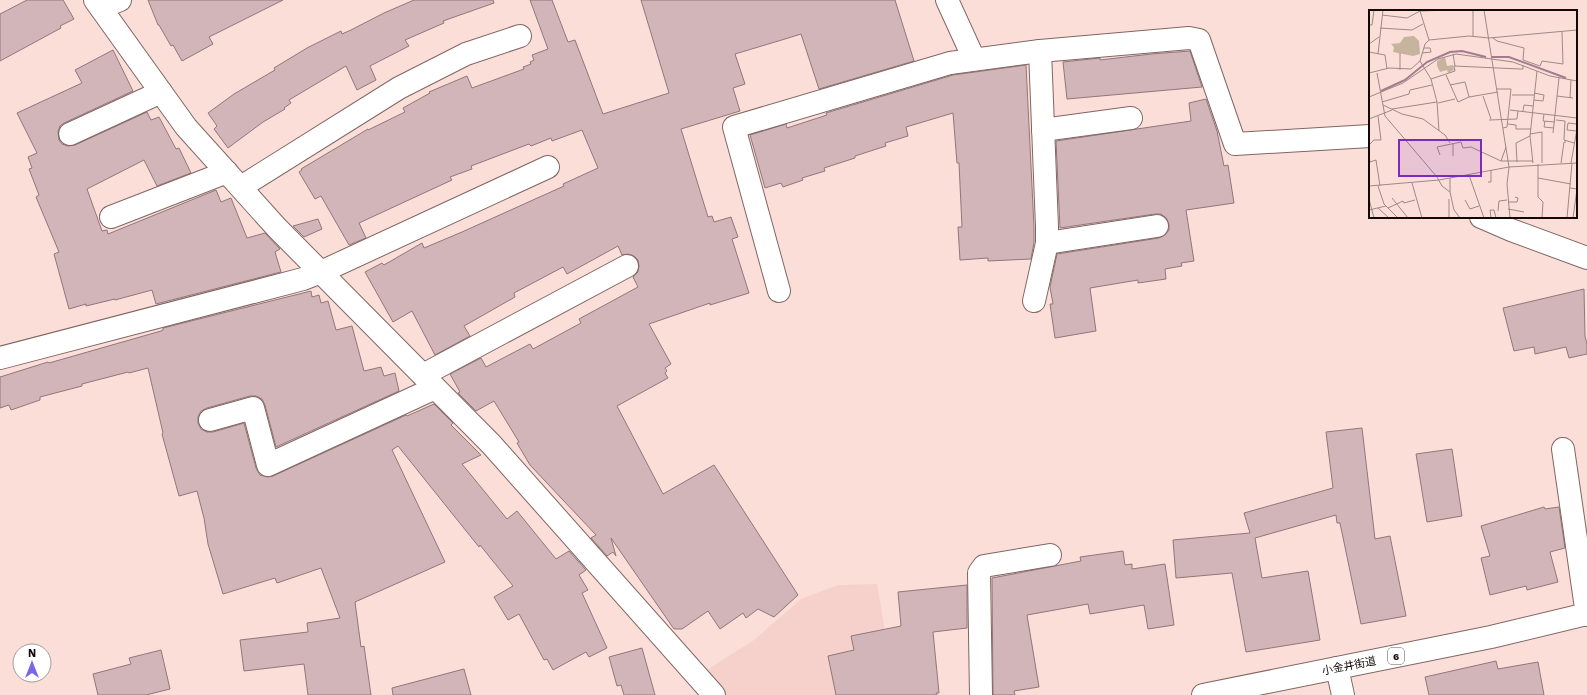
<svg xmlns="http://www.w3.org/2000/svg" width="1587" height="695" viewBox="0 0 1587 695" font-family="'Work Sans','Noto Sans JP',sans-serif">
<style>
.built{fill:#f6d0ca}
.building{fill:#d2b5b9;stroke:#91767a}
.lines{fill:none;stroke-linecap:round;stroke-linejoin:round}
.minor-casing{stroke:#806662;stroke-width:24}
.major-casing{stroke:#806662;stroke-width:24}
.minor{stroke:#fff;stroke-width:22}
.major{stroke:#fff;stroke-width:22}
.labels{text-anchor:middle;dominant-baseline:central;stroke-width:3;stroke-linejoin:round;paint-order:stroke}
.shield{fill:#fff;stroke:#595351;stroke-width:1}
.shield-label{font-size:10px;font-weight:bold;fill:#120907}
.street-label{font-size:11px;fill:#120907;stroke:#fff}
.inset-river{fill:none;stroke:#a47b8e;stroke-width:2}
.inset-road{fill:none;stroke:#9e8985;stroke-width:1}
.view{fill:#7b2cbf;fill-opacity:0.15;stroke:#7b2cbf;stroke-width:2}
.inset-edge{fill:none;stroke:#120907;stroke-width:2}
</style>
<rect width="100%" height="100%" fill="#fcded9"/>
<polygon class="built" points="877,584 896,695 726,695 702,673 754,640 801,599 838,585"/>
<g class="building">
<polygon points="27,0 63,0 74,19 60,26 61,28 0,61 0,14"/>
<polygon points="148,0 283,0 209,37 213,44 182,61 173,45 171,46 159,25 158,25"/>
<polygon points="414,0 493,0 494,3 443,21 444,23 405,40 409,46 370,66 376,80 357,90 346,66 289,100 291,103 284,108 285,109 263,122 228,148 214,129 217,126 208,113 234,94 275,70 274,68 307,48 341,31 342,34 351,30 384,13"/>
<polygon points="530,0 552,0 568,42 575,40 603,114 669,93 641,0 895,0 914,61 819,89 801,34 785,39 735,54 745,84 733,88 740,111 681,129 708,217 712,216 714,222 731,217 738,237 732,239 749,293 710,305 710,303 649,324 671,364 665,368 667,371 665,373 668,378 617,406 663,494 714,465 798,595 774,617 758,609 746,618 743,613 720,629 708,611 682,629 674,629 611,538 616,556 613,552 607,556 591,538 596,535 530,465 517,443 519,442 494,401 476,411 458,393 460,392 450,374 481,358 486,367 530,344 533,349 581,323 579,319 638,287 633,277 638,272 639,266 638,260 634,256 628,254 622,255 618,246 567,274 563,267 514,293 515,297 464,326 470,336 435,355 412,311 393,322 365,272 382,263 384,265 422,243 424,248 462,232 564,186 563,184 598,168 582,130 552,141 551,138 531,146 529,144 471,166 472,169 450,177 452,180 359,223 366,238 349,245 321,196 315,199 299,172 302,170 301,169 368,129 368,130 405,112 403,108 430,93 429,92 467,76 472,88 524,69 523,67 531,64 530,62 534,60 532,55 548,49"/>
<polygon points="113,50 133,91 64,123 60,126 58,132 59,140 62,144 68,146 75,145 147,112 151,120 159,117 176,149 179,148 191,173 157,186 144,160 87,189 102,231 107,230 108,234 216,190 221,202 231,198 247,238 265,233 280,249 275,252 281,272 156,304 152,290 115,300 115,299 86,306 86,304 69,309 54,254 59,252 36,197 39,195 29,169 32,168 28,157 37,153 17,113 82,83 75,70"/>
<polygon points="1190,51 1202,87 1067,99 1063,62 1100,58 1100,60 1151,54"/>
<polygon points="1026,65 1034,227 1034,242 1031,259 988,261 988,258 960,260 958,227 962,227 959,163 957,163 953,113 906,127 908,136 885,143 886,146 855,156 855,158 824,168 825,171 802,178 803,180 783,187 781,183 765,188 750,135 786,124 787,128 827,115 826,113 953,75"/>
<polygon points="1206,99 1217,131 1224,166 1228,165 1234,203 1186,210 1194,261 1181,263 1182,266 1165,269 1166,279 1138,283 1138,280 1090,288 1096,331 1055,338 1050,304 1053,304 1050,287 1057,254 1159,238 1165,235 1169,230 1169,224 1166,218 1161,214 1155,214 1060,228 1056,141 1191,121 1189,103"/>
<polygon points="318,219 322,229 304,237 293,226"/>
<polygon points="1584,289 1585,336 1587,344 1587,354 1569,358 1566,347 1535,354 1534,347 1514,351 1503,308"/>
<polygon points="311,291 312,297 319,295 321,303 328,301 336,330 352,326 364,371 381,367 384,376 395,373 399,391 276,447 265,405 262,399 256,396 250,396 207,408 201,411 198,417 198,423 201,429 207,432 213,432 244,423 256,468 260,475 267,477 273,476 406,415 407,416 434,404 453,423 451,425 481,455 462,464 507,519 517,511 556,559 569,551 586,570 579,575 588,590 582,593 607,648 589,657 586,652 553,670 547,659 544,660 519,614 508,620 494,597 513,586 480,545 479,547 398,446 392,450 445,562 355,602 361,647 364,646 371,695 308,695 304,664 244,671 240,640 308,632 307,623 340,618 321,568 277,583 275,578 223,594 208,544 204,518 197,491 179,496 162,434 163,433 148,368 129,373 128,372 82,384 82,386 40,397 40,400 11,410 9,405 0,408 0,377 48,362 49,363 161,331 163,330 163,328"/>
<polygon points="1362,428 1375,539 1390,536 1406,616 1361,624 1340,523 1337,523 1336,515 1255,538 1262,578 1308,571 1320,640 1246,652 1232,573 1176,578 1173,540 1250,533 1244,513 1333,488 1326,432"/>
<polygon points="1452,449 1462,516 1427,522 1416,454"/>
<polygon points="1544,507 1545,509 1559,507 1565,548 1550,552 1558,582 1527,590 1526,586 1490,595 1481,558 1490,556 1481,526"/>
<polygon points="1123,551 1125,565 1132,564 1132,569 1165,564 1174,625 1148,629 1144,605 1090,614 1088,604 1027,615 1039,687 1014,691 1015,695 993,695 992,578 1081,561 1080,557"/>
<polygon points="967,585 967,628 933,632 939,693 936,693 937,695 836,695 828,656 854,650 851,636 901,626 898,592"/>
<polygon points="642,648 655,695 624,695 621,685 617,686 609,657"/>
<polygon points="161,650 170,689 146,695 98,695 93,674 131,664 129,658"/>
<polygon points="1496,661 1498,669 1538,662 1544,695 1429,695 1425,677"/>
<polygon points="464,669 471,695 393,695 392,688"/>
</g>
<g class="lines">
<defs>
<g id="minor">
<polyline points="95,0 186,127 277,228 491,444 714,695"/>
<polyline points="947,0 974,59"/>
<polyline points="101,8 120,0"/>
<polyline points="1043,130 1131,118"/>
<polyline points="70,134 161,92"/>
<polyline points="241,187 399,88 466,54 520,36"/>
<polyline points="111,217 227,172"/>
<polyline points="1481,217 1511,230 1587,258"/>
<polyline points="1047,243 1157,226"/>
<polyline points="779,291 734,127 950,63 1040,51 1189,38 1199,40 1235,144 1370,136"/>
<polyline points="1034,301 1047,243 1047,227 1040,51"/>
<polyline points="0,358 303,279 321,272 548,167"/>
<polyline points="423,375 627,266"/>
<polyline points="210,420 253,408 268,465 435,388"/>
<polyline points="1563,449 1587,615"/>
<polyline points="1337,668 1343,695"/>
<polyline points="981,695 979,573 984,566 1050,555"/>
</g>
<polyline id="major" points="1203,695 1491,637 1587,614"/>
</defs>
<use href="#minor" class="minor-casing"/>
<use href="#major" class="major-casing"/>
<use href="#minor" class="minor"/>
<use href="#major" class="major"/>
</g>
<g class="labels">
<rect class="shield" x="1388" y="648" width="16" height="16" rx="3"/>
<g class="shield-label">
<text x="1396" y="656">6</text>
</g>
<g class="street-label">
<text transform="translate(1349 666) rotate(-11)">小金井街道</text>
</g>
</g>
<g transform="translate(1369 10)">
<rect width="208" height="208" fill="#fcded9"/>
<path d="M45 26 50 31 51 44 44 46 24 42 25 37 22 34 31 33 35 27ZM76 47 78 56 84 55 85 60 79 63 78 60 71 62 68 56V51Z" fill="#c7b49e"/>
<path class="inset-river" d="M122 47H140L197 68M12 81 36 70 58 52 81 42 93 41 117 47"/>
<path class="inset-road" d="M115 0 140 157 138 174 141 208M51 1 60 30M13 5 38 8 51 1 81 0M0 15H3L5 0M11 18 43 20 54 14M104 26V0M124 28 128 31 155 38 154 50 171 56 173 51 194 54 193 22M0 34 10 27M0 42 16 45 18 59M31 43V60M53 43 62 42 61 38H55M9 44 14 0M84 44 86 56M51 51 62 69 68 92 70 121M0 63 20 58 42 59 51 51 56 34 60 30 100 26 120 28 208 20M8 63 16 106 68 167 73 176 81 182 85 200 91 208M77 65 89 92 100 87 129 82M62 69 86 61 85 56 151 59H154V55M81 75 96 72 100 87M128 79H142L138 117 134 118M143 85H165M114 86 122 109M188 86 204 88M0 87 34 73 69 49 87 44 144 52 181 66 208 71M201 88 202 70M165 90 174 91 175 85 165 83M13 92 40 84 41 80 63 75M69 93 86 89M14 95 33 104 54 109 76 125 81 133M23 99 68 92M141 100 208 108M154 101 155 95 164 96M175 104 174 111 186 112M0 109 23 100M120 110 148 109 149 101M187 110 196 111 195 130 205 133M176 111 175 117 185 118M139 114 147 115V119H162M208 121 198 120 199 113 208 114M184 123 190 68M161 124 173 122V153M0 135 5 130H12L9 106M71 145 68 137 92 132 94 138 102 137 132 151H164M84 146V133M0 147 1 152 7 150 11 176M132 151 137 137M148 152 147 133 161 126M164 153 161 126 168 61M192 153 195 132H197M202 153 208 119M169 154V187L174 192 173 208M100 165 115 208M169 168 202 174M119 172H122V160M43 173 53 208M0 176 70 170 140 157 208 153M9 176 15 194 29 208M201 178 208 179 204 208M81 182V168M23 188 39 208M0 189 5 208M80 189V208M96 190 101 199 110 196M139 192H148L149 188 146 187M9 198 20 208M19 198 34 191 35 193 46 190M139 199 155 202M0 200 17 196M129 201 130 191 138 190M122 208 121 200H125L127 208M198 208 203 153"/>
<path class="view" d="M30 130H112V166H30Z"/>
<rect width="208" height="208" class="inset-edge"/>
</g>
<g transform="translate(32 663)"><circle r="19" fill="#ffffff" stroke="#a09d9c"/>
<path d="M0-3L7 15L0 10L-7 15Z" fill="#7c67e2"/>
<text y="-6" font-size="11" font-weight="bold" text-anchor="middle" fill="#120907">N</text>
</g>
</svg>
